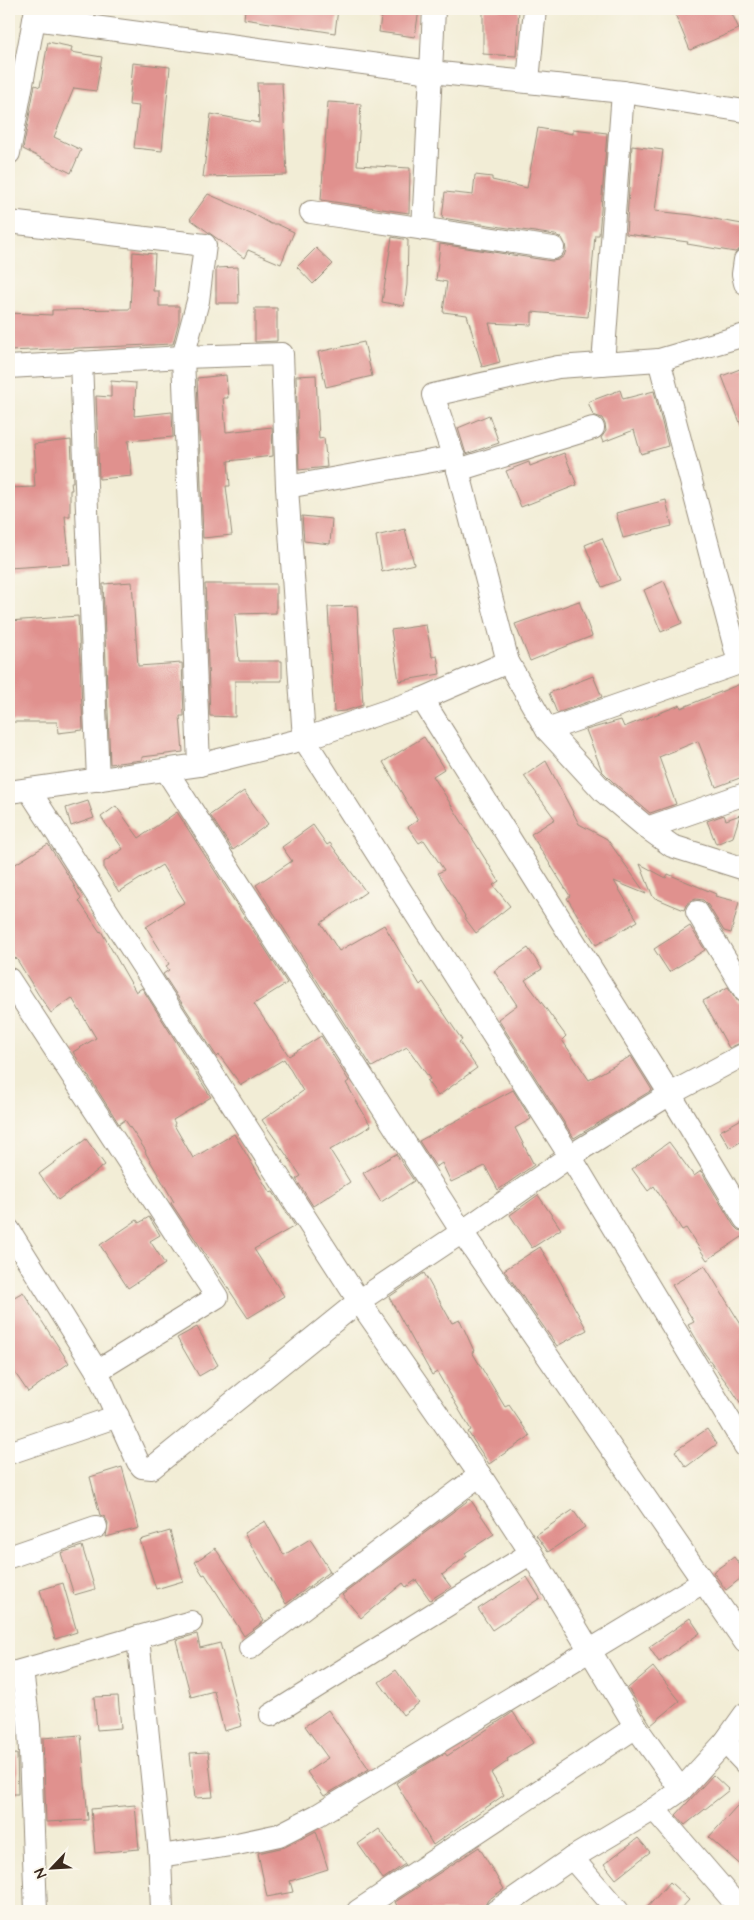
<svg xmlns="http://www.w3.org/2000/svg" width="754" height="1920" viewBox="0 0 754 1920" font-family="'Architects Daughter',sans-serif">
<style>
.building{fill:#e0918e}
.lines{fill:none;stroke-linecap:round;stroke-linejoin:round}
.minor-casing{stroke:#968c7a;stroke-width:24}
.minor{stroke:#fff;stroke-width:22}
</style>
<rect width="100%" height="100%" fill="#fbf7ec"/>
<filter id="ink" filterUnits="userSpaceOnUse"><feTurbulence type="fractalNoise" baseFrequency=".02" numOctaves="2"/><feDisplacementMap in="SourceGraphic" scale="10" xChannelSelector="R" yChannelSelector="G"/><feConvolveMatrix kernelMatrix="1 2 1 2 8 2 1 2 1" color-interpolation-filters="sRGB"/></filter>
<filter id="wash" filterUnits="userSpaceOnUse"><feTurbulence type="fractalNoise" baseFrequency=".0096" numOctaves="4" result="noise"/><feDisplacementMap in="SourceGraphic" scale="20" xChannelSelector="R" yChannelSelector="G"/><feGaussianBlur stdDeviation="1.12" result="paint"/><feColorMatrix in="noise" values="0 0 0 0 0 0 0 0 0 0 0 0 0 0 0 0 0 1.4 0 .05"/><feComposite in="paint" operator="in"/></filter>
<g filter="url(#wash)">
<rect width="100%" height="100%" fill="#f2edd6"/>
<g id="blocks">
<g class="building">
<polygon points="245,9 338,9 335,33 244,19"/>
<polygon points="382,9 419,9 415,37 379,32"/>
<polygon points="483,9 519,9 516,56 483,54"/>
<polygon points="673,9 730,9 739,29 690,50"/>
<polygon points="48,42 72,47 71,52 102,57 96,91 74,88 54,137 81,150 71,173 23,149 35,85 40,87"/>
<polygon points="133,63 170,67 162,151 134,148 139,106 129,105"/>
<polygon points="257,83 282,83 287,175 203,177 211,114 259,123"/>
<polygon points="328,102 361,104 357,165 410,168 409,213 321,200"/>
<polygon points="538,128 573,134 573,129 607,133 599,235 595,235 588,317 532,312 532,325 489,323 500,362 482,367 467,315 443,312 447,282 436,280 440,244 552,261 558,260 564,256 566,250 565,244 562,238 555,235 442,218 445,192 473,195 475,175 492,177 492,180 527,188"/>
<polygon points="632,146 663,150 655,211 692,215 742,224 742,248 735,252 687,244 688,242 626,234"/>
<polygon points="208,194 252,213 271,224 277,224 294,232 281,264 248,250 244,258 190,219"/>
<polygon points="392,237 408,240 407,285 404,306 382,302"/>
<polygon points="316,248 333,264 313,284 297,267"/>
<polygon points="133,252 155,254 153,291 159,291 159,306 179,306 179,321 173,344 9,351 9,313 52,315 52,310 130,309"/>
<polygon points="238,267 239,303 216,303 216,268"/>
<polygon points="255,308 277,308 277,341 255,342"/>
<polygon points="364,342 372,376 326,387 318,352"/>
<polygon points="745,367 745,433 744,433 722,376"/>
<polygon points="226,375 228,398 223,398 226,432 272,427 273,456 228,461 230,486 226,486 232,535 203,538 197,378"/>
<polygon points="316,375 319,439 324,438 327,467 299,470 296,376"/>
<polygon points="111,381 136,383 134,416 172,412 173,437 128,441 132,476 99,479 96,396 111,397"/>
<polygon points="620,390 623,399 654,391 668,446 641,454 634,430 603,442 601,438 606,431 605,424 602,418 593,415 588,402"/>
<polygon points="489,415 499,443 466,454 458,428"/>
<polygon points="71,440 73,482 71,482 72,490 70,490 70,516 65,516 70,564 9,568 9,488 35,487 34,472 36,472 34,444"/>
<polygon points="564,453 577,485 521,507 506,471 529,462 530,466"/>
<polygon points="666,500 672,526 623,538 616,513"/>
<polygon points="302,516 332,519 330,544 304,541"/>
<polygon points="405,529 414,564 382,572 376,536"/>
<polygon points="602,538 620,580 602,587 585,545"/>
<polygon points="664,581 682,623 661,632 644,590"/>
<polygon points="132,582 138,666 182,663 184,716 180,716 183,752 142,757 142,760 110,764 103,584"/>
<polygon points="205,584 276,584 276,613 235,614 239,661 282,661 282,681 235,681 235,717 210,716"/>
<polygon points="579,601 592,636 530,661 515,624"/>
<polygon points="357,606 363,705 345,711 334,712 328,607"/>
<polygon points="78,616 83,730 58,733 57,722 9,722 9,621"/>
<polygon points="426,625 432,657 437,656 440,674 399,681 391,630"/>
<polygon points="593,676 602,697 557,713 549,693"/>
<polygon points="745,682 745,776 716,787 698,741 659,757 676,804 650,813 613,782 602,771 586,730 621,720 624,727 680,705 681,708"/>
<polygon points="424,737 444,769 433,776 499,881 493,885 510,906 476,933 464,917 465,916 438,873 444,870 424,840 419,843 408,827 418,820 383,762"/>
<polygon points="546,761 579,824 607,839 646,894 614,881 638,921 596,945 567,898 570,896 531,834 555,819 524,776"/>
<polygon points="244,791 268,824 233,850 210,815"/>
<polygon points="88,801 94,818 71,826 66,808"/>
<polygon points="116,806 139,838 177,812 287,983 254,1004 289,1056 321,1036 349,1081 346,1083 371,1126 330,1150 350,1182 313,1206 296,1179 301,1176 262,1120 303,1091 284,1059 241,1085 219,1055 217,1057 163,974 169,970 166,966 169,964 146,927 185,902 162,865 119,892 104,869 104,862 123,849 101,817"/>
<polygon points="724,815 726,820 740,815 733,837 716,844 707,821"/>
<polygon points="313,825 327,845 330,843 366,892 321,923 339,951 384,925 420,985 423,982 462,1040 459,1042 477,1068 438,1096 427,1081 430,1079 407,1047 372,1067 256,885 292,861 282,847"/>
<polygon points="48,844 71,880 81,899 79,901 100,932 101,931 136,992 142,988 211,1097 173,1120 175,1123 174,1125 193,1158 234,1134 270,1193 273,1192 295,1226 254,1249 284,1296 248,1318 171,1203 174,1202 145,1152 146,1151 125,1120 119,1124 73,1052 96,1038 72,998 51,1013 38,994 16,958 15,959 9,950 9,868"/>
<polygon points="640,864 666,878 668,874 716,894 715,896 739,902 731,933 724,931 708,905 703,900 696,899 691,901 686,905 684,910 653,897"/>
<polygon points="690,926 705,950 669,972 654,949"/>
<polygon points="528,948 542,969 525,980 566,1036 562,1040 589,1080 631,1056 652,1090 574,1138 498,1019 517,1005 494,971"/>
<polygon points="728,987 738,1002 745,1004 745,1041 729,1048 703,1001"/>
<polygon points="513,1090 531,1119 515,1128 534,1165 498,1190 485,1166 451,1182 442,1163 436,1167 419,1141"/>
<polygon points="745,1117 745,1139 730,1148 720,1131"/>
<polygon points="86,1139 105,1165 58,1200 39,1174"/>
<polygon points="669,1142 694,1176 701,1171 734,1226 738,1230 745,1232 745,1235 707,1260 686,1228 682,1230 654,1186 648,1191 632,1169"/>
<polygon points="396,1154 414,1181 381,1202 363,1173"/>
<polygon points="538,1195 561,1229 532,1248 510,1215"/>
<polygon points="149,1217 160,1235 150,1241 165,1264 128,1288 100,1245 137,1220 139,1223"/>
<polygon points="540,1247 554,1270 587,1330 557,1346 504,1270"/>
<polygon points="705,1266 745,1331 745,1410 732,1390 705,1354 688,1325 694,1322 672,1285"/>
<polygon points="424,1273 452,1323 460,1320 474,1351 472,1352 505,1407 509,1405 530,1436 489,1464 468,1432 471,1430 437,1372 432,1375 389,1297"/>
<polygon points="23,1292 69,1363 28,1392 9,1364 9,1300"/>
<polygon points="197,1327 218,1365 199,1376 177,1338"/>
<polygon points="707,1429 717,1444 686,1467 675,1451"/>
<polygon points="122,1467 139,1528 106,1537 108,1523 105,1517 100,1515 90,1477"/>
<polygon points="470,1499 494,1534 465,1553 467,1556 442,1575 451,1587 430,1600 416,1580 406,1587 403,1583 361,1618 342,1595"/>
<polygon points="573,1510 585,1527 548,1552 536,1535"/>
<polygon points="265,1521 284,1555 310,1539 330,1571 286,1604 244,1533"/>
<polygon points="170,1531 183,1581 156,1589 140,1540"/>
<polygon points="82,1546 95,1589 74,1595 61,1553"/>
<polygon points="215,1548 264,1621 244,1636 205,1574 203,1575 195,1562"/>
<polygon points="734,1557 745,1572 745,1575 726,1590 713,1572"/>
<polygon points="527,1577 540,1598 492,1630 478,1609"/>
<polygon points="63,1583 77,1632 55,1639 40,1590"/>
<polygon points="690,1618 700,1633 659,1662 649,1647"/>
<polygon points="197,1634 200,1648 220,1643 242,1726 224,1731 214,1691 191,1697 176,1640"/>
<polygon points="653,1667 680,1701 651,1725 628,1688"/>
<polygon points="396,1670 419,1703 403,1715 379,1682"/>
<polygon points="118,1696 121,1728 97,1730 94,1697"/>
<polygon points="328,1710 369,1769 324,1796 307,1772 328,1758 305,1726"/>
<polygon points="513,1712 533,1743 507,1759 508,1761 491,1773 504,1795 433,1845 396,1783 445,1753 447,1756"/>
<polygon points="81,1735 88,1820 46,1822 43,1738"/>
<polygon points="208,1752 213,1797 195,1798 190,1753"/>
<polygon points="17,1754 18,1794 9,1794 9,1755"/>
<polygon points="713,1775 729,1790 685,1825 676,1815"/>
<polygon points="745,1797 745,1869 709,1837"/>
<polygon points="135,1805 139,1849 95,1853 91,1809"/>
<polygon points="379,1829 405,1864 383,1879 358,1844"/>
<polygon points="316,1831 328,1869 290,1881 293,1892 267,1897 258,1853 285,1847"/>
<polygon points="638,1838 650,1852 616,1879 604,1864"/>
<polygon points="479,1847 504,1889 488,1900 484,1907 476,1911 400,1911 395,1902"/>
<polygon points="670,1882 689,1900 679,1911 644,1911"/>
</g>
</g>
</g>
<g filter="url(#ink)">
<use href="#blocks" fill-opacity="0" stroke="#968c7a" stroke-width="1"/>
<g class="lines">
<defs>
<g id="minor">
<polyline points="34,19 431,72 434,9"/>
<polyline points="528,81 535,9"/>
<polyline points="9,153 36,9"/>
<polyline points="311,212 553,248"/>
<polyline points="9,222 205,245 198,301 183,357 199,765"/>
<polyline points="423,229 431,72 623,92 745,111"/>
<polyline points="745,260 743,274 745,283"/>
<polyline points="745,335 659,360 558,367 433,395 458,470 508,662 547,730 604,792 647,828 672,846 745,869"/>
<polyline points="659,360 739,663"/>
<polyline points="81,362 98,780"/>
<polyline points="603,364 623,92"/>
<polyline points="9,367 183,357 282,354 287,487 304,739 570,1156 745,1446"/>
<polyline points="458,470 593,428"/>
<polyline points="287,487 454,457"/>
<polyline points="422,699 670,1094 745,1219"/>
<polyline points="547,730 745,661"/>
<polyline points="166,770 462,1232 745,1642"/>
<polyline points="29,790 359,1301 480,1475 531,1553 636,1727 358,1911"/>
<polyline points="9,792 199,765 304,739 422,699 508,662"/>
<polyline points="647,828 745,794"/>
<polyline points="697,912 745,991"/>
<polyline points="9,979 217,1297 97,1371"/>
<polyline points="9,1230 97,1371 138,1462 142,1467 152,1468 359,1301 462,1232 570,1156 670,1094 745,1054"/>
<polyline points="9,1453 118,1416"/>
<polyline points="9,1557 96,1527"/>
<polyline points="138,1637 160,1856 162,1911"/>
<polyline points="250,1648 480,1475"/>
<polyline points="22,1671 29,1725 36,1911"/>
<polyline points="9,1674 191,1622"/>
<polyline points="271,1715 531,1553"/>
<polyline points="636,1727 681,1790"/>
<polyline points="725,1742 745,1763"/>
<polyline points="654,1809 742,1911"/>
<polyline points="160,1856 237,1844 279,1835 318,1815 703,1582"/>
<polyline points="572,1858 618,1911"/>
<polyline points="496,1911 572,1858 654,1809 681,1790 725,1742 745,1714"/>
</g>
</defs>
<use href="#minor" class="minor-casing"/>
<use href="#minor" class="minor"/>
</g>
</g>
<rect width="754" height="1920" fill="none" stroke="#fbf7ec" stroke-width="30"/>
<g transform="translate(52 1868) rotate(245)" stroke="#fbf7ec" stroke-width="4" paint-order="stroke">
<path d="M0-4L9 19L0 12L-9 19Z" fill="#3b2a1e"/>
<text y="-8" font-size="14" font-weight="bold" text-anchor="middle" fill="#3b2a1e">N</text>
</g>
</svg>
